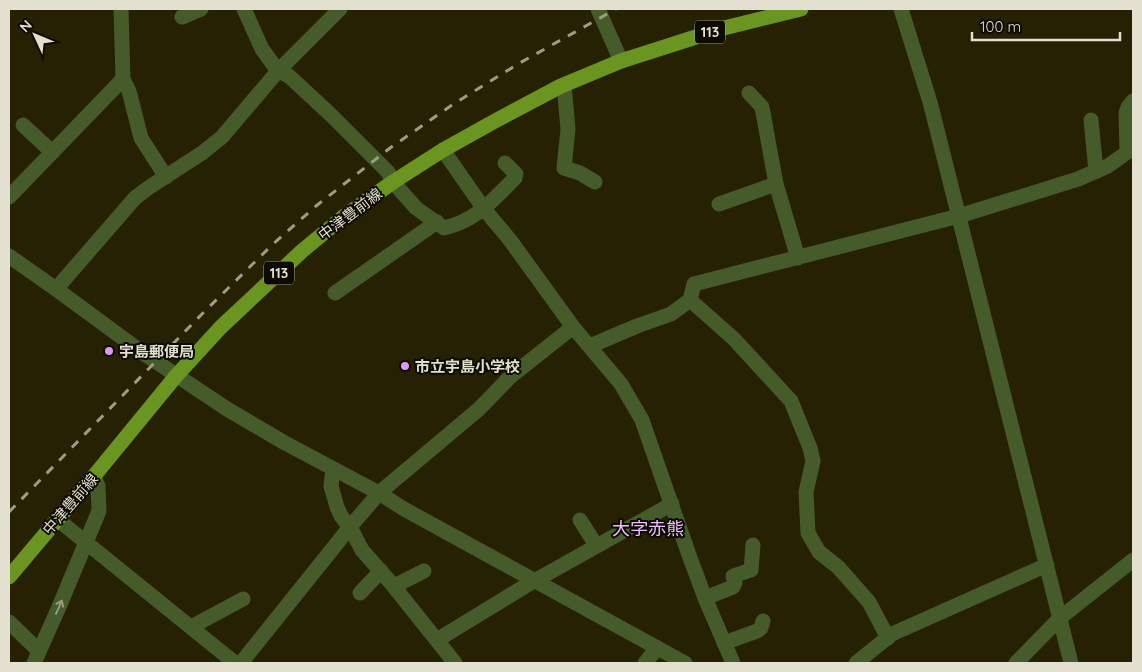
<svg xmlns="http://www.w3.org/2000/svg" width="1142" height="672" viewBox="0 0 1142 672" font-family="Quicksand,'Noto Sans JP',sans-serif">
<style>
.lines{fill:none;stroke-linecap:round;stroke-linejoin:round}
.minor{stroke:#465b2a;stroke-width:15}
.major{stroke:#6b9521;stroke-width:15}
.rail{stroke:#9f9b85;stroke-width:3;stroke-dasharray:9 9;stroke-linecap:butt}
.oneway{stroke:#949e7c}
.poi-dot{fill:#dc99f5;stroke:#0d0a02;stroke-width:2}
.labels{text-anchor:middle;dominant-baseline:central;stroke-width:4;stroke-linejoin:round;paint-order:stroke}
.shield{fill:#0d0a02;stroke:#a3a092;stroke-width:1}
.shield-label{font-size:14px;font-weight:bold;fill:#e3e0cf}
.street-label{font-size:15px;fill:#e3e0cf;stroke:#0d0a02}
.poi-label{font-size:15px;font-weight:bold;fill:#e3e0cf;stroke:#0d0a02;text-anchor:start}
.quarter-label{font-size:18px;fill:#edbeff;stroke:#0d0a02}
</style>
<rect width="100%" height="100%" fill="#262102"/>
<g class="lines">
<g class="minor">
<polyline points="121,9 123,79 129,91 141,138 166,177"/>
<path d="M244 9 262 49 278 71 289 76 331 115 388 172 393 182 416 208 444 228C476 221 493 200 515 178L516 174 505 163"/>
<polyline points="598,9 621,61"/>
<polyline points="901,9 930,102 1071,663"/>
<polyline points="182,17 201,9"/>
<polyline points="564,85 568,129 564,168 580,173 595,182"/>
<polyline points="749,93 762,107 776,184"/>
<polyline points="1091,120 1096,171"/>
<polyline points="23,125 52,152"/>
<polyline points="443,150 484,209 510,240 573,327 621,384 642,420 689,555 705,598 733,663"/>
<polyline points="1127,152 1126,113 1128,107 1133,101"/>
<polyline points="9,197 123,79"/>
<polyline points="719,204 776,184 798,258"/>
<polyline points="9,256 56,289 143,353 227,409 285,443 379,493 404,509 685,663"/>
<polyline points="56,289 135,198 148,188 202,153 222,137 278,71 340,9"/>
<polyline points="335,293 437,222"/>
<polyline points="690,300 734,339 791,401 810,448 813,461 806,492 808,533 819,552 838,567 869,602 888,638"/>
<polyline points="590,346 637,326 671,314 690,300 694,284 959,216 1078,179 1108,166 1133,148"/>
<polyline points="333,469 331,486 337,507 341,516 350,527 362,550 391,583 455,663"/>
<polyline points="57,519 235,663"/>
<polyline points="580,520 596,545"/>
<polyline points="394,586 424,571"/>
<polyline points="360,593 381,571"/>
<polyline points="705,598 733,587 735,583 733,576 751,570 753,545"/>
<polyline points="9,622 39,651"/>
<polyline points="191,627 243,599"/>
<polyline points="437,640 527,585 672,504"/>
<polyline points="724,643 757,631 761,628 763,621"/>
<polyline points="34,663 59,607 99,511 98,486 94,476"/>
<polyline points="241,663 350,527 379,493 479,409 511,376 573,327"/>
<polyline points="645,663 657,648"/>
<polyline points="856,663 892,634 1047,565"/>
<polyline points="1016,663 1060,618 1133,560"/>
</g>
<polyline class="major" points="9,577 94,476 176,376 221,327 302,251 342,218 393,182 443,150 495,121 561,86 621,61 724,28 801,9"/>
<polyline class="rail" points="9,512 203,313 273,244 316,206 390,148 452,105 518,64 616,9"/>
</g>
<defs><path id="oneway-shaft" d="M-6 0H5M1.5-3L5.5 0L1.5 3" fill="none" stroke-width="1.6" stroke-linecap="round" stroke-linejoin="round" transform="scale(1.25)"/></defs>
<use class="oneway" href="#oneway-shaft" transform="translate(59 607) rotate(-66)"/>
<g class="poi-dot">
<circle cx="109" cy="351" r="5"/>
<circle cx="405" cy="366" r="5"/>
</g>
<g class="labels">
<g class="shield">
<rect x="695" y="20.5" width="30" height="23" rx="4"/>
<rect x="264" y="261.5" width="30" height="23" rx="4"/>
</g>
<g class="shield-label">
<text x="710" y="32">113</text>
<text x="279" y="273">113</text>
</g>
<g class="street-label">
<text transform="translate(350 214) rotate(-37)">中津豊前線</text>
<text transform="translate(70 504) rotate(-49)">中津豊前線</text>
</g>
<g class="poi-label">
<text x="119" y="351">宇島郵便局</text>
<text x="415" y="366">市立宇島小学校</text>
</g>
<g class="quarter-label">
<text x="648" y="528">大字赤熊</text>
</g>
</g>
<rect width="1142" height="672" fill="none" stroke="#e3e0cf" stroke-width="20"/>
<g transform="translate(35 35) rotate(314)" stroke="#0d0a02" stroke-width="4" paint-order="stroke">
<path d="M0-4L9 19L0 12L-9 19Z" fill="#e3e0cf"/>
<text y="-8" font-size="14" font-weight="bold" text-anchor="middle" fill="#e3e0cf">N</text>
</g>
<path d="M972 32v8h148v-8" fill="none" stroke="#e3e0cf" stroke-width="2.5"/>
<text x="980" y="32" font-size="15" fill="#e3e0cf" stroke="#0d0a02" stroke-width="4" paint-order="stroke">100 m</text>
</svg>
